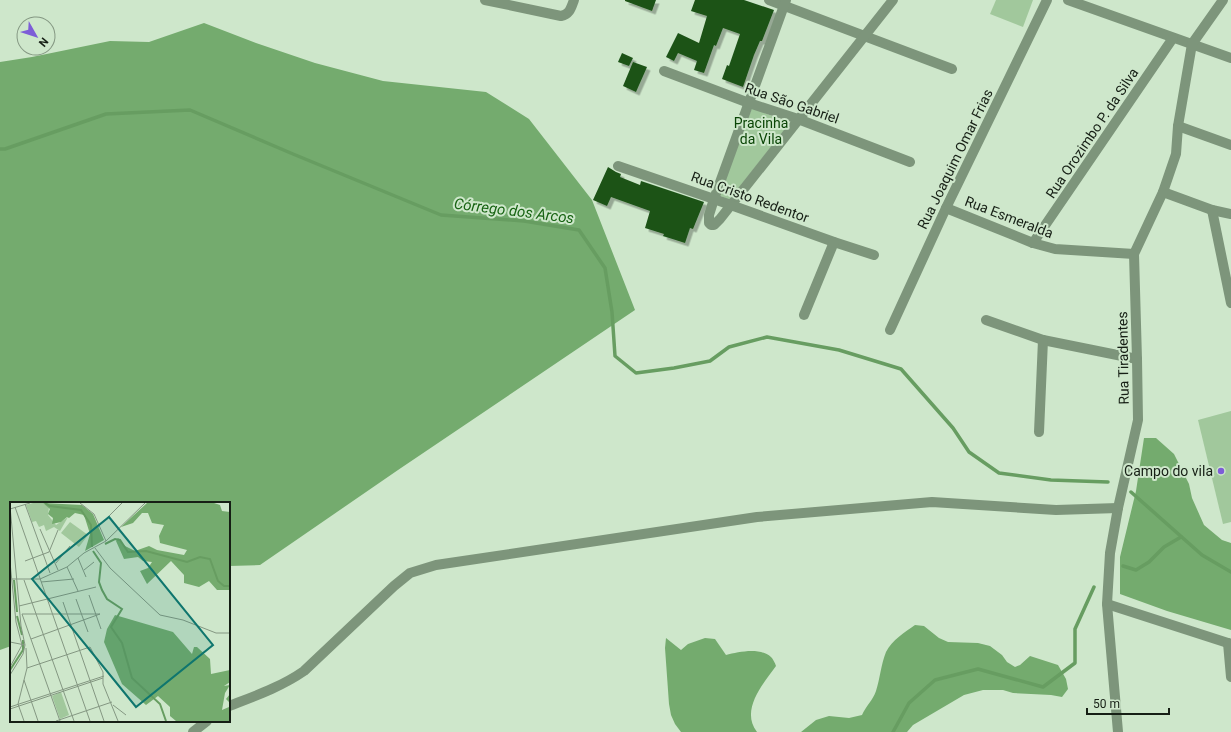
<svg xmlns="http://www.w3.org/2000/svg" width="1231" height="732" viewBox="0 0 1231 732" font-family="Roboto,sans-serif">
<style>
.green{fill:#a1c89c}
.forest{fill:#74ab6e}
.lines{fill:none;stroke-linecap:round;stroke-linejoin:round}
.stream{stroke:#679d61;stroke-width:3.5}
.building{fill:#1d5219;filter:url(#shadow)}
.minor{stroke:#7d957b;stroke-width:10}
.poi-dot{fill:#7d5dd7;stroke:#cee7cb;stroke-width:1.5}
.labels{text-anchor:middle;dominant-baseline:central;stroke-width:4;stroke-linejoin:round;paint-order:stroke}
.street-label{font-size:14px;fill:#161f15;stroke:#cee7cb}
.park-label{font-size:14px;fill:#0a4506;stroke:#cee7cb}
.poi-label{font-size:14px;fill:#161f15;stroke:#cee7cb;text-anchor:end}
.water-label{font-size:15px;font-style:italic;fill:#176312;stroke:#cee7cb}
.inset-river{fill:none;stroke:#679d61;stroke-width:2}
.inset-road{fill:none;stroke:#849782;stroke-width:1}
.view{fill:#0f766e;fill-opacity:0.15;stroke:#0f766e;stroke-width:2}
.inset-edge{fill:none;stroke:#161f15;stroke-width:2}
</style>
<defs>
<filter id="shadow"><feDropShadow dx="3.5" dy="3.5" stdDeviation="0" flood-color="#0004"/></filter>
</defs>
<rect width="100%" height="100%" fill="#cee7cb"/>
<g class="green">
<polygon points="996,0 1033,0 1023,27 990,14"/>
<polygon points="752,108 790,123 729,200 719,195"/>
<polygon points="1231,411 1231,522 1223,524 1198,420"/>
</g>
<g class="forest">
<polygon points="204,23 256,43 315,63 383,81 486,92 529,119 592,200 635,310 398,470 260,565 229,566 229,503 11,503 11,646 0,650 0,62 32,57 110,41 149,42"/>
<polygon points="1144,438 1156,438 1174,454 1189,484 1192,498 1204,525 1222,540 1231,543 1231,630 1167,611 1120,594 1120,557 1136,491"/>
<path d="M915 625 924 626 939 638 948 642 978 643 990 646 1002 655 1007 662 1015 667 1020 665 1030 656 1058 665 1066 679 1068 689 1062 697 1051 695 1013 693 1003 690H983L964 695 913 725 907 732H801L816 720 829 716 849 718 862 715C866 706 873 700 876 691 880 679 881 664 886 652 892 640 905 632 915 625Z"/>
<path d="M666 638 681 650 688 644 705 638 715 639 726 655C739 652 759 647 771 657 773 659 775 663 776 666 763 684 740 710 757 732H681L675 724 671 715 669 704 665 648Z"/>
</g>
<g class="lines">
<g class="stream">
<polyline points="0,149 5,149 106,114 190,110 293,154 441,215 524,221 579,230 605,268 612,312 615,356 636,373 674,368 710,361 729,347 767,337 839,350 901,369 953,428 969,452 999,473 1051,480 1108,482"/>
<polyline points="1131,492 1202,555 1231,572"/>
<polyline points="1123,566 1136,570 1149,562 1164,547 1181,537"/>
<polyline points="893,732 909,703 935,680 978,669 1043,687 1075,663 1075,629 1094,587"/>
</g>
</g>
<g class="building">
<polygon points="625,0 656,0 652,11 625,1"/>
<polygon points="695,0 744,0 774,10 762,41 760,41 754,55 743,87 722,79 727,65 729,66 740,34 723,28 716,46 714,45 704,73 694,70 697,61 678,53 674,61 666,57 678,33 699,43 707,16 691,11"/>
<polygon points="622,53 633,58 629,66 618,62"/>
<polygon points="633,62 647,67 636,92 623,86"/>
<polygon points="608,167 616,172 621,174 620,177 640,185 641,181 704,202 693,229 690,228 685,243 663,236 664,234 645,228 650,211 611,197 607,206 593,200"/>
</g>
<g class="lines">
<g class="minor">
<path d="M485 0 561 16C570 14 571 8 574 0"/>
<polyline points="769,0 952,69"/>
<polyline points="786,0 714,199 709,215 709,223 711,225 714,225 720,219 893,0"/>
<polyline points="1068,0 1231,58"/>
<polyline points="664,71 749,103 798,119 910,162"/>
<polyline points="1178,126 1231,145"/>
<polyline points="618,166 714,199 834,242 874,255"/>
<polyline points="1163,192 1212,210 1231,214"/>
<polyline points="946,208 1033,243 1055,249 1134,254"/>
<polyline points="1212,210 1231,303"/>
<polyline points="1033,243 1173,38"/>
<polyline points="804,315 834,242"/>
<polyline points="986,320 1043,340 1137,359"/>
<polyline points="890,330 946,208 1047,0"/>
<polyline points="1039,432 1043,340"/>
<polyline points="1107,604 1231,644"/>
<polyline points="1228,643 1231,677"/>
<path d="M229 706C255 696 281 687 304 671L394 586 410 573 436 565 757 517 932 502 1056 510 1118 508"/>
<polyline points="193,732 207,721"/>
<polyline points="1118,732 1107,604 1110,553 1118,508 1138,420 1137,359 1134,254 1163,192 1176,154 1178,126 1192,44 1223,0"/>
</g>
</g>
<circle class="poi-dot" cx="1221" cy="471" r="4"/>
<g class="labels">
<g class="street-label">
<text transform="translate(792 103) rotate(19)">Rua São Gabriel</text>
<text transform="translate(1092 133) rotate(-56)">Rua Orozimbo P. da Silva</text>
<text transform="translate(955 159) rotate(-64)">Rua Joaquim Omar Frias</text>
<text transform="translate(750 197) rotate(20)">Rua Cristo Redentor</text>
<text transform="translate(1009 217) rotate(21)">Rua Esmeralda</text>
<text transform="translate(1123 358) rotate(-91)">Rua Tiradentes</text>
</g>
<g class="park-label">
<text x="761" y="123">Pracinha<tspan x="761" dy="16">da Vila</tspan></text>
</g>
<g class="poi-label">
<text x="1213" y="471">Campo do vila</text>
</g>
<g class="water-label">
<text transform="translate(514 211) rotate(7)">Córrego dos Arcos</text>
</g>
</g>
<g transform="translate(10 502)">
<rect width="220" height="220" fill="#cee7cb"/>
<path d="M23 1H33L39 5 38 13 46 23 58 15 50 29 44 25 36 29 34 23 29 25 26 19 22 20 16 3ZM60 20 78 33 69 45 51 31ZM51 190 59 213 50 217 42 194Z" fill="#a1c89c"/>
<path d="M33 1 72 3 83 12 94 38 75 49 80 32 74 13 65 11 59 16 57 15 51 20 42 22 43 16 38 12 40 7ZM137 1H204L210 3 212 9 220 10V88H207L199 79 189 85 174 81V73L161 59 137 82 130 69 138 66 142 60 133 59 128 55 114 57 106 39 108 36 115 44 125 49 139 44 147 48 174 53 177 48 150 41 149 34 154 23 142 21 138 11H132L123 21 111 25ZM105 113 163 130 182 152 184 145H187L200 157 201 172 220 168V180L214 184 220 183 215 191 212 208 219 205V200L216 197 220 192V219H166L160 214V205L148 194 136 203 112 182 94 140 97 127Z" fill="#74ab6e"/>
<path class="inset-river" d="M35 1 40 4 71 8 81 23 82 45M95 42 105 37 110 38 118 50 136 49 177 60 190 55 200 57 208 79 214 84H220M83 49 91 61 89 80 92 88 97 97 112 107 101 125 112 141 122 176 150 202 156 219M4 78 7 110M7 114 12 133M0 168 13 148V138"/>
<path class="inset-road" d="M70 1 84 12 96 39M15 2 40 71M0 4 11 124 15 143 13 152 0 173M5 5 80 219M0 7 20 1M90 23 112 1M30 27 48 68M85 46 100 66 150 113 173 118 206 131H220M68 56 76 75M15 59 39 50 48 28M0 60 6 120 12 143 0 165M46 61 60 44M57 65 68 89M74 68 84 60M0 77H30L57 65 74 51 96 39 135 1M14 78 64 219M31 80 64 77M79 93 91 127M66 97 78 130M53 100 94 219M9 104 86 85M12 112 50 219M12 112H90M21 137 90 112M0 140 15 143M17 166 80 145 93 170V182L108 219M14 178 28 219M103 203 116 213M0 205 94 174M0 207 93 176M14 219 8 202 17 166 16 146M46 219 102 200"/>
<path class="view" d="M99 15 203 143 126 205 22 77Z"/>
<rect width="220" height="220" class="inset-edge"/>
</g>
<g transform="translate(36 36) rotate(129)"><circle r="19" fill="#cee7cb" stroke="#849782"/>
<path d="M0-3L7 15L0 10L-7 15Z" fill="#7d5dd7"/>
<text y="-6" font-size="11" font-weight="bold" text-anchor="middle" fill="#161f15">N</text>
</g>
<path d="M1087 708v6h82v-6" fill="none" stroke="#161f15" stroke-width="2"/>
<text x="1093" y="708" font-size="12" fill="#161f15" stroke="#cee7cb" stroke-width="3" paint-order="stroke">50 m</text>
</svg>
